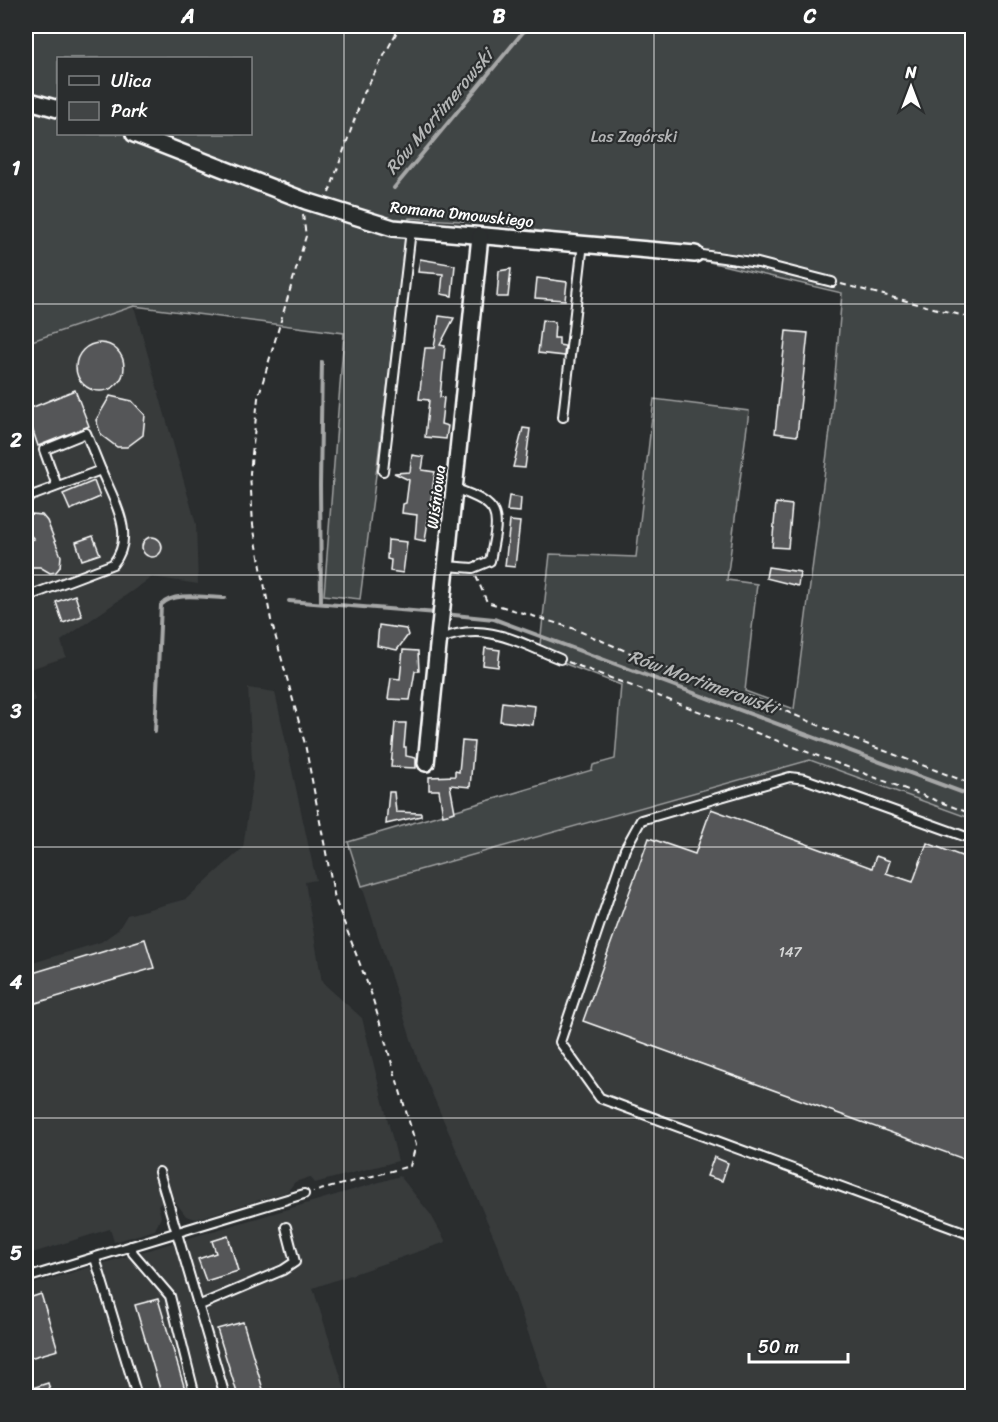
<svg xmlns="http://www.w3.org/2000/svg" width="998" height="1422" viewBox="0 0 998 1422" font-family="Sriracha,sans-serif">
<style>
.built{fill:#373a3b}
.green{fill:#414445;stroke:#a0a2a2;stroke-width:1.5;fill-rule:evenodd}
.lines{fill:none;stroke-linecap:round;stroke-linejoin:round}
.stream{stroke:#a6a7a7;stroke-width:4}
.building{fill:#555758;stroke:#fff;stroke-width:1.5}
.service-casing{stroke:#fff;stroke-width:12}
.minor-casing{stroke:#fff;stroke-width:20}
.path{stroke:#fff;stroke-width:2;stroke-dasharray:6 4.5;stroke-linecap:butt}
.service{stroke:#2a2d2e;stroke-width:8}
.minor{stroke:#2a2d2e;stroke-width:15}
.grid{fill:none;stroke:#fff;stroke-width:1.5;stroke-opacity:0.55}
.labels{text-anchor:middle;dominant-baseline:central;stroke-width:4.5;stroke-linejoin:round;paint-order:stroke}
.number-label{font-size:14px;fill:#d4d5d5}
.park-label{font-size:16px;fill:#b3b4b5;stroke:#2a2d2e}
.street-label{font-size:16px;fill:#fff;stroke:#2a2d2e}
.water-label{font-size:18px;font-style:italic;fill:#b4b6b6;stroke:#2a2d2e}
.neatline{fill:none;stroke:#fff;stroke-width:2}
.grid-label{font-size:20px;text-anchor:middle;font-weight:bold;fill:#fff}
</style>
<rect width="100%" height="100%" fill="#2a2d2e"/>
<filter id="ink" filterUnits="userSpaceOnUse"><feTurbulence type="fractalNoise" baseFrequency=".0167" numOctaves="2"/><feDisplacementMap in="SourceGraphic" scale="12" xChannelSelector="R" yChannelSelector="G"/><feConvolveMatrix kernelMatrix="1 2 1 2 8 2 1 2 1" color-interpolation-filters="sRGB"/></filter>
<g filter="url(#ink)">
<g class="built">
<polygon points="134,306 196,524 198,584 152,577 61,641 66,657 27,670 35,700 26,710 26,343"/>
<polygon points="248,688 275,692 316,880 305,882 322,982 362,1018 398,1161 315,1183 310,1177 295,1182 287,1192 196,1219 186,1216 174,1200 165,1202 158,1205 161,1217 155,1230 114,1242 110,1229 26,1255 26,965 101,942 118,930 127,915 186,899 243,848 253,777"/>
<polygon points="810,760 972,819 972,1396 550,1396 499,1249 418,1061 362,886"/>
<polygon points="400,1176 431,1215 446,1242 313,1288 347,1396 26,1396 26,1286"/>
</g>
<path class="green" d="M26 26H972V819L810 760 362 886 348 842 592 770 593 765 615 759 621 685 539 654 550 554 636 557 654 399 749 411 727 580 757 584 745 691 794 709 831 423 842 293 705 261 494 223 409 218 360 599 324 595 344 333 134 306 26 343ZM58 58H250V134H58Z"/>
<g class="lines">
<g class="stream">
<polyline points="394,188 528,26"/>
<polyline points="289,601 437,613"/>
<polyline points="321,603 320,485 322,362"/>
<polyline points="444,614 494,619 972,796"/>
<path d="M155 732 161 605C174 591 206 598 225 598"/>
</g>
</g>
<g class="building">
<polygon points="420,259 455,265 452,296 441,294 443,274 418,272"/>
<polygon points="511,269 508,297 497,297 499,271"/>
<polygon points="537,278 567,282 565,300 535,298"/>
<polygon points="439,316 454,318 440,345 445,346 440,397 444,398 441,424 448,426 446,439 425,437 429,400 419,399 425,348 434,348"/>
<polygon points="542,320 555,322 554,338 559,338 559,345 565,346 564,356 538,353"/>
<polygon points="786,331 808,333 797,436 775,433"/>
<circle cx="100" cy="367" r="24"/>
<polygon points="75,390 89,426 38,446 26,410"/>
<polygon points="110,396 132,401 145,415 143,435 127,447 117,447 101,435 96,420"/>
<polygon points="523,428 530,429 525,468 513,467"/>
<polygon points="412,455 424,457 422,470 435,472 425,541 415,539 417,515 402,513 403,504 406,503 409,480 394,473 410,472"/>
<polygon points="94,481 100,497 70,510 63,494"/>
<polygon points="509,496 521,498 520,512 507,511"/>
<polygon points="776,503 792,505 788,548 772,547"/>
<polygon points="31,514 42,515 47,521 61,556 60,567 56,572 50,573 40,567 26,567 26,542 34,539 26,531 26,519"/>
<polygon points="510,521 520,522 515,567 505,566"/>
<polygon points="93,536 100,554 82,560 76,542"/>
<circle cx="152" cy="547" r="10"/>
<polygon points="388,540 407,542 403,573 390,571 391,560 387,559"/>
<polygon points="768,567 800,572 798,586 766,578"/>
<polygon points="75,595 82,616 63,623 56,602"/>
<polygon points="379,625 406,629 408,635 397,650 377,646"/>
<polygon points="485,648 500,650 498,667 483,665"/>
<polygon points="403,650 418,651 419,671 415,671 410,700 388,699 391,678 400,679"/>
<polygon points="502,702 535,706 533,725 500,721"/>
<polygon points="395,723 406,723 404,747 406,747 406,756 416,758 416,768 391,767"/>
<polygon points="462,741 474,742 470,787 450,785 455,812 443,815 439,790 429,790 429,777 455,776 455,771 459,772"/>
<polygon points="389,792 394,792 396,812 421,813 421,816 386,824"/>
<polygon points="711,809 872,868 876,856 890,861 886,873 913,882 927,843 972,860 972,1162 583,1021 649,838 695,854"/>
<polygon points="145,939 154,968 26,1006 26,975"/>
<polygon points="714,1157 728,1163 722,1181 707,1176"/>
<polygon points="228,1236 238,1271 206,1281 198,1259 216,1253 212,1241"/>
<polygon points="41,1294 58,1350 26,1359 26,1299"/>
<polygon points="158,1299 187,1396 162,1396 135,1305"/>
<polygon points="243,1322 265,1396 238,1396 217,1329"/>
<polygon points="48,1383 52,1396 26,1396 26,1390"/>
</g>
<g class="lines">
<defs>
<g id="service">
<polyline points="695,254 758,263 832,282"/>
<polyline points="563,417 583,243"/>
<polyline points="383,471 411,230"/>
<polyline points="26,498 101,470 86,433 44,450 57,486"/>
<path d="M446 566 473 568 490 561C499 514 504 506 456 489"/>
<path d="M26 597 113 564C137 535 113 499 101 470"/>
<path d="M439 640C484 620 518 642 560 659"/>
<polyline points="972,839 805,779 790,777 641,820 625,849 560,1042 600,1098 972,1235"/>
<polyline points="159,1172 225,1396"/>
<polyline points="131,1246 133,1253 170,1296 195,1396"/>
<polyline points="95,1258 137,1396"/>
<polyline points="26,1278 304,1194"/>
<polyline points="198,1306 283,1270 295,1262 286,1227"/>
<polyline points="284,1395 285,1396"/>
</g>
<g id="minor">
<polyline points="26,100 58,109"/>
<polyline points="134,134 306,201 393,228 695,254"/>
<polyline points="426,763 480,236"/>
</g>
</defs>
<use href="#service" class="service-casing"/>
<use href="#minor" class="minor-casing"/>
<g class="path">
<polyline points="329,193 363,95 400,26"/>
<polyline points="303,215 306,236 258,398 250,473 253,525 271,620 305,744 335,899 371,993 416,1145 410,1166 313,1192"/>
<polyline points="841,284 972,318"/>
<polyline points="476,576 487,602 572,628 668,669 762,701 832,731 972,784"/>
<polyline points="568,662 972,814"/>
</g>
<use href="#service" class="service"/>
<use href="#minor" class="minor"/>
</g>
</g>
<path class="grid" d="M344 26V1396M654 26V1396M26 304H972M26 575H972M26 847H972M26 1118H972"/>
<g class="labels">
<g class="number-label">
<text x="790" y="952">147</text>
</g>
<g class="park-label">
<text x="634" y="136">Las Zagórski</text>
</g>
<g class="street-label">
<text transform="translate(462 214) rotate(6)">Romana Dmowskiego</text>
<text transform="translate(436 497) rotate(-83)">Wiśniowa</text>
</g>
<g class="water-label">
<text transform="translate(439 112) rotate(-50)">Rów Mortimerowski</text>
<text transform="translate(703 682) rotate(20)">Rów Mortimerowski</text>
</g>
</g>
<rect width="998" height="1422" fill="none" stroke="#2a2d2e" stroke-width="66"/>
<rect x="57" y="57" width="195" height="78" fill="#2a2d2e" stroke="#7f8182" stroke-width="1.5"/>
<rect x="69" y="76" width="30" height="9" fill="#2a2d2e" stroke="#7f8182" stroke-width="1.5"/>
<text x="111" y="87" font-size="18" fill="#ffffff">Ulica</text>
<rect x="69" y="102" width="30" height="18" fill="#414445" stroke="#7f8182" stroke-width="1.5"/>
<text x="111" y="117" font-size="18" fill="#ffffff">Park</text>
<g transform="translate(911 87)" stroke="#2a2d2e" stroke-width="4.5" paint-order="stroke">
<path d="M0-4.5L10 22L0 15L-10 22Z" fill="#ffffff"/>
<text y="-9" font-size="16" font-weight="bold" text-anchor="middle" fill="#ffffff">N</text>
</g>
<path d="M749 1353v9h99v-9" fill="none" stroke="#ffffff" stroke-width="3"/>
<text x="758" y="1353" font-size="18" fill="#ffffff" stroke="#2a2d2e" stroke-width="4.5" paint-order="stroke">50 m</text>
<rect x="33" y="33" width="932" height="1356" class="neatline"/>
<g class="grid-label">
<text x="188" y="23">A</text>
<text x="499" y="23">B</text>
<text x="810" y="23">C</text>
<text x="16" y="175">1</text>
<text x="16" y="447">2</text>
<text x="16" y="718">3</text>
<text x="16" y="989">4</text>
<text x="16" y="1260">5</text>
</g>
</svg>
